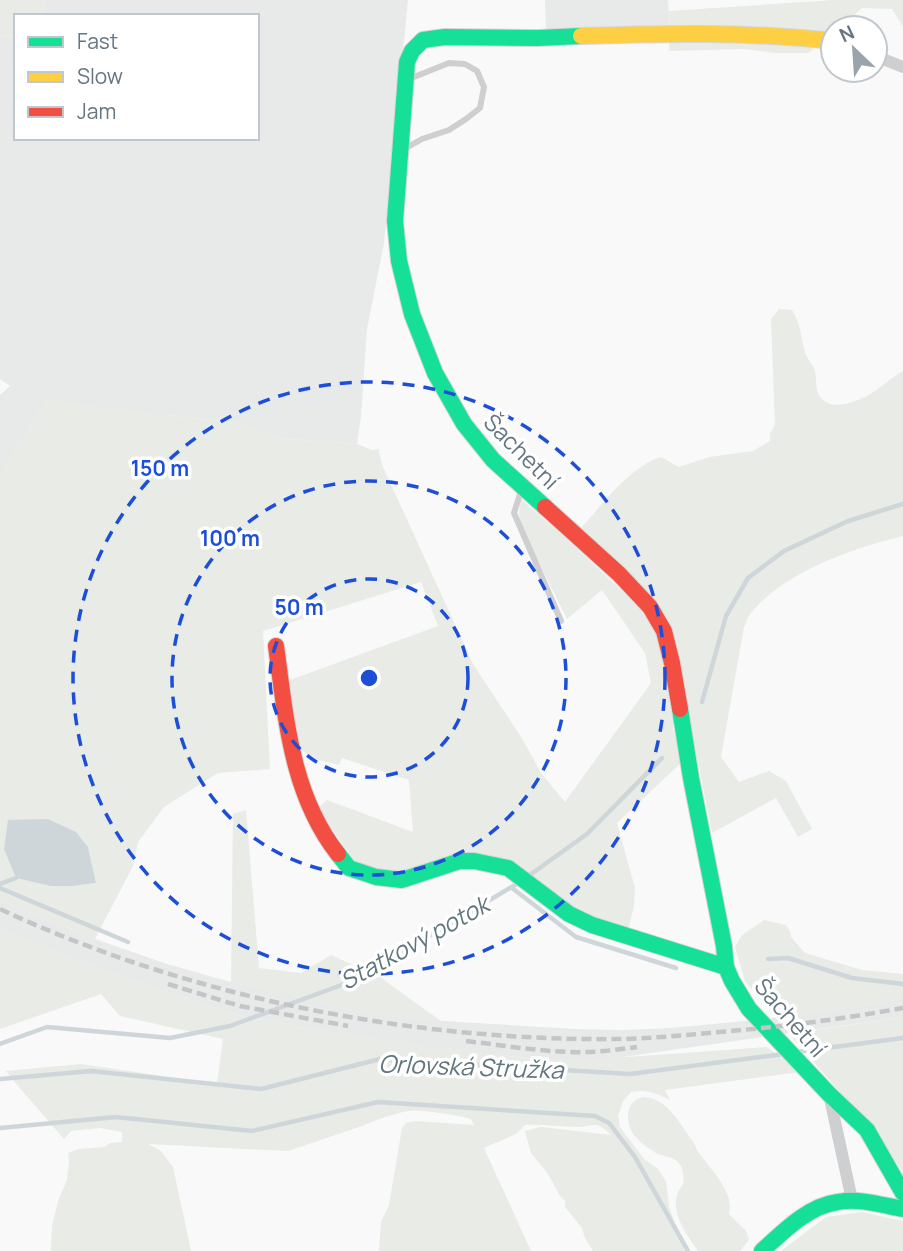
<svg xmlns="http://www.w3.org/2000/svg" width="903" height="1251" viewBox="0 0 903 1251" font-family="Manrope,sans-serif">
<style>
.built{fill:#e8e9e9}
.green{fill:#e8ebe6;fill-rule:evenodd}
.water{fill:#ced6d9}
.lines{fill:none;stroke-linecap:round;stroke-linejoin:round}
.stream{stroke:#ced6d9;stroke-width:4.5}
.fast-casing{stroke:#d5d6d7;stroke-width:18}
.slow-casing{stroke:#d5d6d7;stroke-width:18}
.jam-casing{stroke:#d5d6d7;stroke-width:18}
.lane{stroke:#cecfd0;stroke-width:6}
.street{stroke:#cecfd0;stroke-width:12}
.fast{stroke:#16e098;stroke-width:16}
.slow{stroke:#ffcf43;stroke-width:16}
.jam{stroke:#f24e42;stroke-width:16}
.rail{stroke:#c3c5c6;stroke-width:4.5;stroke-dasharray:10 5;stroke-linecap:butt}
.ring{fill:none;stroke:#1d4ed8;stroke-width:3.5;stroke-dasharray:12 9}
.labels{text-anchor:middle;dominant-baseline:central;stroke-width:7;stroke-linejoin:round;paint-order:stroke}
.street-label{font-size:23px;fill:#657683;stroke:#fff}
.water-label{font-size:24px;font-style:italic;fill:#60757c;stroke:#fff}
.centre{fill:#1d4ed8;stroke:#fff;stroke-width:3.5}
.ring-label{font-size:21px;text-anchor:middle;font-weight:bold;fill:#1d4ed8;stroke:#fff;stroke-width:7;stroke-linejoin:round;paint-order:stroke}
</style>
<rect width="100%" height="100%" fill="#f9f9f9"/>
<g class="built">
<polygon points="46,0 408,0 384,243 367,329 361,416 357,444 276,438 234,422 165,415 0,473 0,395 10,386 0,379 0,37 16,36 16,138 257,138 257,16 40,16"/>
<polygon points="545,0 668,0 670,28 546,32"/>
<polygon points="0,900 95,939 167,964 231,982 336,1005 428,1020 575,1029 624,1030 670,1028 767,1019 903,999 903,1017 609,1059 571,1061 515,1057 420,1045 326,1032 238,1015 159,990 85,964 0,930"/>
</g>
<g class="green">
<polygon points="0,0 46,0 40,16 16,16 16,36 0,37"/>
<polygon points="834,0 903,0 903,27 892,9 862,8 840,28 833,28 833,34 808,53 775,53 744,49 669,51 670,28 669,11"/>
<path d="M779 309 792 310C801 324 800 336 805 352 807 359 813 365 815 371 817 379 815 386 818 393 827 413 852 403 867 396 880 389 890 378 903 371V536C853 548 784 572 751 613 747 617 747 622 744 627L721 757 739 782 769 771 786 781 812 829 798 837 776 798 712 833 678 659 624 569 581 528C604 503 628 468 661 457L679 467 709 457 753 451 770 441V434L775 424 771 319Z"/>
<path d="M45 399 165 415 234 422 276 438 357 444 372 450 379 449V453L383 467 473 664 523 740 541 773 565 802 651 683 645 653 602 590 567 619 535 555 521 523 519 514 520 505 522 500 570 542 621 590 641 611 652 626 659 639 673 719V729L682 762 617 823 635 888 634 906 628 930 571 910 510 866 378 871 356 862 317 809 327 800 413 832 409 780 342 758 339 765 315 759 298 748 290 715V680L438 626 421 582 263 631 270 769 218 773 164 807 138 842 133 866 95 939 0 900V473ZM76 832 88 847 96 883C62 888 48 885 16 878Z"/>
<polygon points="246,810 259,968 301,973 331,955 380,977 445,1024 356,1012 231,982 233,814"/>
<polygon points="764,920 786,925 790,931 791,937 805,953 862,970 903,974 903,999 775,1018 745,981 735,947 742,935"/>
<path d="M0 930 85 964 159 990 238 1015 326 1032 515 1057 571 1061 767 1047 800 1072 665 1090 670 1100C655 1093 648 1089 631 1092L623 1101 618 1116 620 1127 644 1159 657 1168 666 1181 669 1207 685 1251H593L585 1238 582 1228 565 1207V1201L560 1196 548 1174 531 1153 525 1131 541 1127 611 1135C607 1131 602 1126 596 1125 590 1125 584 1127 578 1127 560 1127 543 1124 525 1125L516 1134 484 1148 531 1251H379L381 1222 389 1205 402 1128 406 1123 415 1121 474 1125 471 1119C456 1115 424 1110 410 1111 401 1111 370 1122 362 1126L288 1151 148 1144 160 1150 173 1167 191 1251H51L52 1226 59 1198 67 1180 69 1162 68 1153 79 1149 104 1147 110 1143 122 1142V1132L100 1128 71 1131 64 1139 18 1086 6 1071 81 1064 217 1084 223 1039 120 1016 101 994 0 1029Z"/>
<polygon points="903,1017 903,1172 872,1128 789,1034"/>
<path d="M644 1097C668 1098 681 1126 694 1143 696 1146 696 1150 699 1153 710 1169 735 1192 729 1214L746 1231 749 1240 740 1251H698C685 1232 664 1205 684 1183 683 1176 684 1168 678 1162 671 1155 660 1157 653 1151 646 1147 636 1139 632 1132 625 1119 626 1100 644 1097Z"/>
<polygon points="862,1212 903,1221 903,1251 781,1251 826,1217"/>
</g>
<polygon class="water" points="48,819 76,832 88,847 96,883 72,886 51,886 16,878 4,849 8,820"/>
<g class="lines">
<g class="stream">
<polyline points="702,702 726,616 748,578 784,551 848,521 903,504"/>
<polyline points="527,877 587,834 662,758"/>
<polyline points="0,884 16,878"/>
<polyline points="0,888 128,942"/>
<polyline points="512,888 576,937 676,968"/>
<polyline points="768,959 788,958 852,978 903,984"/>
<polyline points="0,1044 47,1027 170,1038 230,1026 358,979 520,882"/>
<polyline points="796,1052 903,1038"/>
<polyline points="0,1079 91,1071 261,1089 380,1059 630,1074 784,1054"/>
<polyline points="0,1128 116,1117 252,1131 378,1102 595,1116 609,1123 635,1157 688,1251"/>
</g>
<defs>
<g id="fast">
<polyline points="545,507 493,460 464,424 435,373 412,314 399,261 395,221 407,62 412,51 423,40 445,37 538,38 581,36"/>
<polyline points="680,709 691,778 724,946 726,967 732,981 749,1009 829,1094 867,1130 903,1193"/>
<polyline points="338,854 349,868 376,877 402,880 460,861 474,861 508,868 569,914 592,925 726,967"/>
<path d="M762 1251C784 1231 808 1206 838 1202 860 1198 882 1205 903 1209"/>
</g>
<path id="slow" d="M581 36C665 33 749 32 833 41"/>
<g id="jam">
<polyline points="545,507 619,574 650,607 664,631 672,663 680,709"/>
<path d="M276 646C286 718 291 794 338 854"/>
</g>
</defs>
<use href="#fast" class="fast-casing"/>
<use href="#slow" class="slow-casing"/>
<use href="#jam" class="jam-casing"/>
<g class="lane">
<polyline points="404,149 422,139 449,130 466,119 480,108 484,87 477,71 465,64 449,63 409,79"/>
<polyline points="522,488 514,513 561,621"/>
</g>
<g class="street">
<polyline points="875,56 903,67"/>
<polyline points="829,1094 852,1200"/>
</g>
<use href="#fast" class="fast"/>
<use href="#slow" class="slow"/>
<use href="#jam" class="jam"/>
<g class="rail">
<path d="M0 909C190 998 415 1042 624 1039 656 1038 687 1035 719 1032 781 1027 842 1019 903 1008"/>
<polyline points="168,984 240,1006 348,1026"/>
<path d="M466 1041C501 1045 535 1051 571 1052 593 1053 615 1050 637 1047"/>
</g>
</g>
<g class="ring">
<circle cx="369" cy="678" r="99"/>
<circle cx="369" cy="678" r="197"/>
<circle cx="369" cy="678" r="296"/>
</g>
<g class="labels">
<g class="street-label">
<text transform="translate(522 451) rotate(45)">Šachetní</text>
<text transform="translate(791 1017) rotate(49)">Šachetní</text>
</g>
<g class="water-label">
<text transform="translate(414 942) rotate(-29)">Statkový potok</text>
<text transform="translate(471 1066) rotate(2)">Orlovská Stružka</text>
</g>
</g>
<circle cx="369" cy="678" r="10" class="centre"/>
<g class="ring-label">
<text x="160" y="476">150 m</text>
<text x="230" y="546">100 m</text>
<text x="299" y="615">50 m</text>
</g>
<rect x="14" y="14" width="245" height="126" fill="#ffffff" stroke="#c1c8cd" stroke-width="2"/>
<rect x="28" y="37" width="35" height="10" fill="#16e098" stroke="#c1c8cd" stroke-width="2"/>
<text x="77" y="49" font-size="21" fill="#657683">Fast</text>
<rect x="28" y="72" width="35" height="10" fill="#ffcf43" stroke="#c1c8cd" stroke-width="2"/>
<text x="77" y="84" font-size="21" fill="#657683">Slow</text>
<rect x="28" y="107" width="35" height="10" fill="#f24e42" stroke="#c1c8cd" stroke-width="2"/>
<text x="77" y="119" font-size="21" fill="#657683">Jam</text>
<g transform="translate(854 49) rotate(335)"><circle r="33" fill="#ffffff" stroke="#c1c8cd" stroke-width="2"/>
<path d="M0-5L12 26L0 18L-12 26Z" fill="#99a4ac"/>
<text y="-10" font-size="19" font-weight="bold" text-anchor="middle" fill="#657683">N</text>
</g>
</svg>
